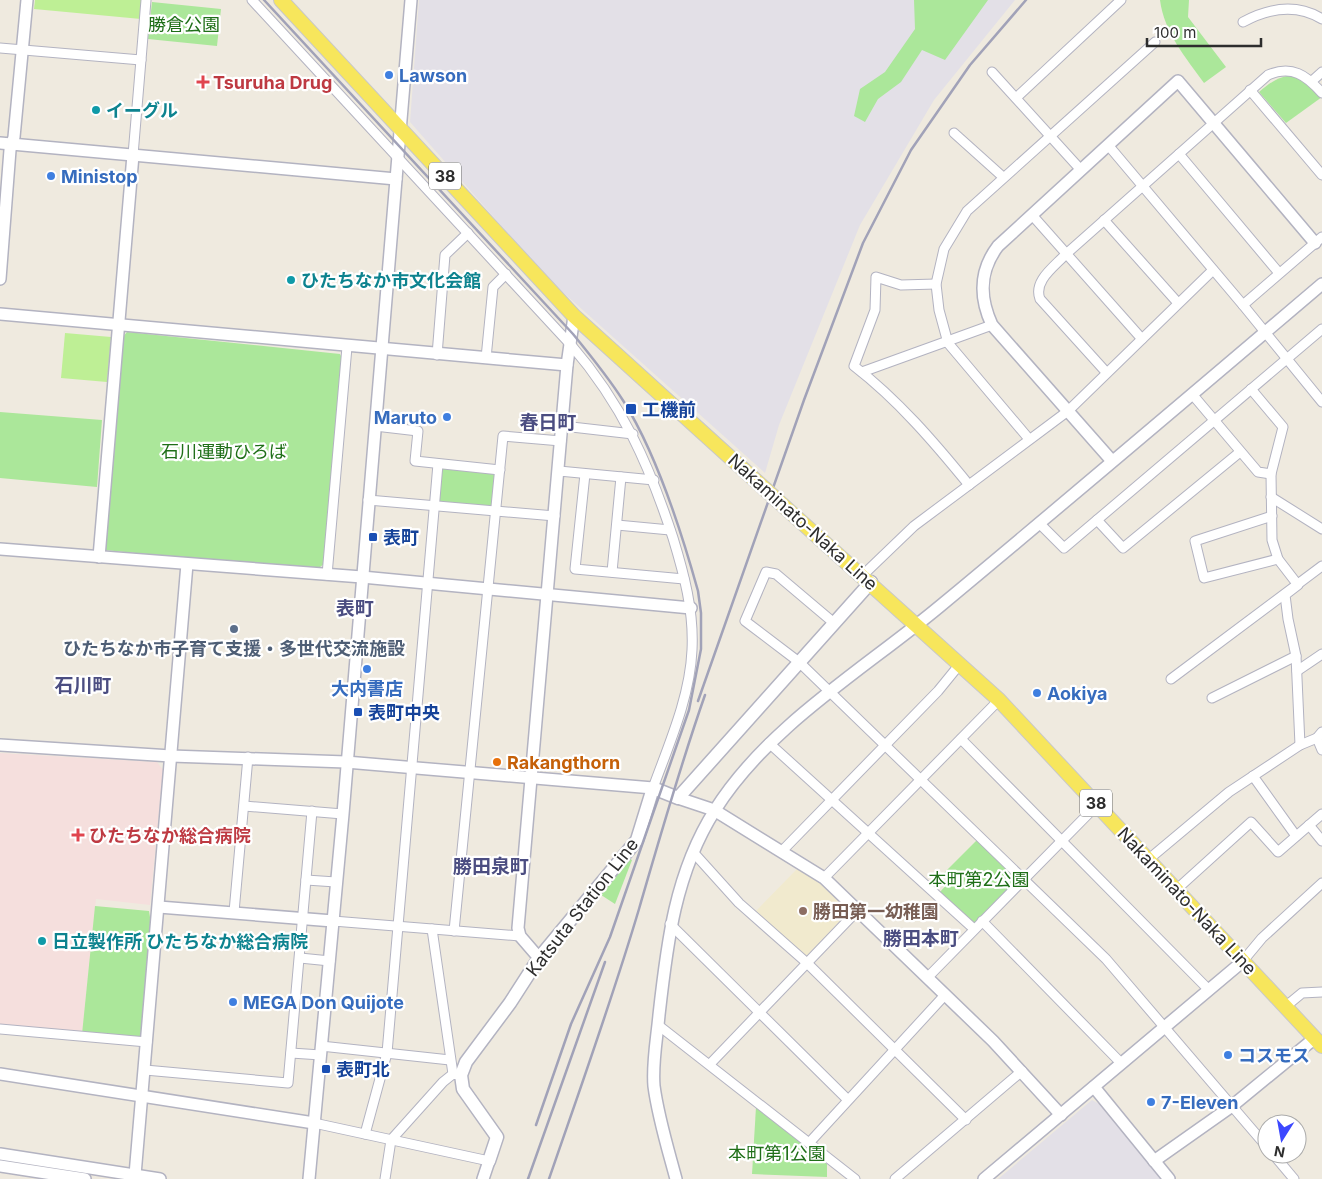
<svg xmlns="http://www.w3.org/2000/svg" width="1322" height="1179" viewBox="0 0 1322 1179" font-family="Inter,'Noto Sans JP',sans-serif">
<style>
.industrial{fill:#e3e0e7}
.education{fill:#f1eace}
.medical{fill:#f5dfdd}
.green{fill:#abe79a}
.pitch{fill:#beef95}
.lines{fill:none;stroke-linecap:round;stroke-linejoin:round}
.minor-casing{stroke:#b3b3c1;stroke-width:11}
.tertiary-casing{stroke:#b3b3c1;stroke-width:14}
.secondary-casing{stroke:#b3b3c1;stroke-width:15}
.primary-casing{stroke:#c8c8c8;stroke-width:16}
.minor{stroke:#fff;stroke-width:9}
.tertiary{stroke:#fff;stroke-width:11}
.secondary{stroke:#fff;stroke-width:12}
.primary{stroke:#f7e65c;stroke-width:14}
.rail{stroke:#a1a2b8;stroke-width:2.5}
.primary-bridge-casing{stroke:#c8c8c8;stroke-width:16;stroke-linecap:butt}
.primary-bridge{stroke:#f7e65c;stroke-width:14}
.shop-dot{fill:#3f7fe0;stroke:#fff;stroke-width:2}
.health-dot{fill:#e0444e;stroke:#fff;stroke-width:2}
.culture-dot{fill:#0f9aa8;stroke:#fff;stroke-width:2}
.transit-dot{fill:#1a4fb4;stroke:#fff;stroke-width:2}
.service-dot{fill:#5c6f8a;stroke:#fff;stroke-width:2}
.food-dot{fill:#e8710a;stroke:#fff;stroke-width:2}
.education-dot{fill:#8d6e63;stroke:#fff;stroke-width:2}
.labels{text-anchor:middle;dominant-baseline:central;stroke-width:4.5;stroke-linejoin:round;paint-order:stroke}
.shield{fill:#fff;stroke:#6c6c6c;stroke-width:1}
.shield-label{font-size:16px;font-weight:bold;fill:#2d2d2d}
.park-label{font-size:18px;fill:#1f6f18;stroke:#fff}
.shop-label{font-size:18px;font-weight:bold;fill:#366cbe;stroke:#fff;text-anchor:start}
.health-label{font-size:18px;font-weight:bold;fill:#be3a42;stroke:#fff;text-anchor:start}
.culture-label{font-size:18px;font-weight:bold;fill:#0d838f;stroke:#fff;text-anchor:start}
.transit-label{font-size:18px;font-weight:bold;fill:#164399;stroke:#fff;text-anchor:start}
.street-label{font-size:18px;fill:#2d2d2d;stroke:#fff}
.service-label{font-size:18px;font-weight:bold;fill:#4e5e75;stroke:#fff}
.food-label{font-size:18px;font-weight:bold;fill:#c56008;stroke:#fff;text-anchor:start}
.education-label{font-size:18px;font-weight:bold;fill:#785e54;stroke:#fff;text-anchor:start}
.neighbourhood-label{font-size:19px;font-weight:bold;fill:#4b4d81;stroke:#fff}
</style>
<rect width="100%" height="100%" fill="#efeadf"/>
<g class="industrial">
<polygon points="419,0 1015,0 934,100 860,225 779,425 765,473 547,278 410,122"/>
<polygon points="1092,1100 1101,1105 1161,1179 998,1179"/>
</g>
<polygon class="education" points="798,868 821,881 851,909 851,913 806,958 754,913"/>
<polygon class="medical" points="0,753 157,762 163,770 150,905 96,899 82,1034 0,1025"/>
<g class="green">
<polygon points="914,0 988,0 945,60 922,50 901,82 878,99 865,122 854,116 860,89 885,72 915,29"/>
<path d="M1160 0H1189L1188 17 1226 67 1204 83C1186 58 1164 32 1160 0Z"/>
<polygon points="152,2 221,9 217,46 148,39"/>
<path d="M1294 75 1310 84 1322 97 1286 123 1259 92C1271 82 1279 76 1294 75Z"/>
<polygon points="127,332 340,354 342,358 324,564 316,570 104,550 122,338"/>
<polygon points="0,412 102,420 97,487 0,478"/>
<polygon points="438,464 500,470 496,512 435,506"/>
<polygon points="978,839 1017,878 1016,881 976,922 969,923 939,893 952,879 944,873"/>
<polygon points="627,857 632,860 615,904 598,893"/>
<polygon points="95,906 149,911 152,929 141,1040 82,1034"/>
<polygon points="756,1107 827,1164 827,1177 752,1174"/>
</g>
<g class="pitch">
<polygon points="35,0 142,0 141,19 34,9"/>
<polygon points="65,333 111,337 107,382 61,378"/>
</g>
<g class="lines">
<defs>
<g id="minor">
<path d="M252 0 571 345C622 404 649 464 673 538 684 574 694 611 692 650 690 697 669 744 653 788"/>
<path d="M1243 22C1269 8 1296 3 1322 19"/>
<polyline points="0,48 141,60"/>
<polyline points="992,72 1081,170"/>
<polyline points="1312,81 1322,72"/>
<polyline points="1250,90 1322,175"/>
<polyline points="1017,97 1121,0"/>
<polyline points="954,133 1003,177"/>
<polyline points="1108,145 1243,305 1322,402"/>
<polyline points="1179,154 1279,273"/>
<polyline points="133,155 146,0"/>
<polyline points="1032,215 1142,339"/>
<polyline points="1104,220 1178,303"/>
<path d="M936 284 901 285 876 277 875 310 854 366C898 400 934 442 969 485"/>
<polyline points="1243,305 1322,237"/>
<polyline points="437,355 445,255 468,233"/>
<polyline points="486,358 493,287 506,274"/>
<polyline points="862,372 992,325"/>
<path d="M1106 372 1040 299C1033 281 1054 267 1066 254L1268 75C1292 65 1306 75 1322 93"/>
<polyline points="1251,389 1283,427 1271,474 1272,540 1278,559 1298,585 1285,595 1288,619 1296,656 1300,745"/>
<polyline points="1192,394 1258,472 1271,474"/>
<polyline points="375,426 418,431 415,461 500,470"/>
<polyline points="563,426 633,434"/>
<polyline points="1029,439 948,343 939,310 936,284 944,249 967,211 1155,42"/>
<polyline points="559,471 654,480"/>
<polyline points="585,474 575,569 684,579"/>
<polyline points="1271,497 1322,529"/>
<polyline points="368,500 555,516"/>
<polyline points="1272,516 1195,541 1204,578 1278,559"/>
<polyline points="1097,520 1123,548 1240,452"/>
<polyline points="1039,523 1064,548 1322,329"/>
<polyline points="617,525 670,530"/>
<polyline points="612,572 621,477"/>
<polyline points="327,575 347,347"/>
<polyline points="863,575 914,526 1068,411 1213,270"/>
<polyline points="834,623 776,574 766,572 745,621 799,662 1106,959 1267,1147"/>
<polyline points="1297,671 1322,654"/>
<polyline points="1171,679 1322,566"/>
<polyline points="1212,698 1296,656"/>
<polyline points="1322,732 1317,738 1322,750"/>
<polyline points="961,739 1209,990"/>
<polyline points="769,743 974,929"/>
<polyline points="1253,776 1296,836"/>
<polyline points="244,806 343,814"/>
<polyline points="1309,825 1322,841"/>
<polyline points="782,851 938,691 960,664"/>
<polyline points="693,852 739,903 807,963 966,1120"/>
<polyline points="1149,859 1229,792 1300,745 1317,738"/>
<polyline points="824,878 999,700"/>
<polyline points="306,880 336,882"/>
<polyline points="1177,889 1251,822 1278,852 1322,814"/>
<polyline points="234,912 248,757"/>
<polyline points="333,921 520,936"/>
<polyline points="982,921 1121,1063"/>
<polyline points="670,924 847,1099"/>
<polyline points="432,929 453,1074"/>
<polyline points="454,931 503,436 561,441"/>
<polyline points="300,958 330,961"/>
<polyline points="1242,962 1262,938 1322,883"/>
<polyline points="927,978 1098,804"/>
<polyline points="1285,1007 1302,993 1322,992"/>
<polyline points="658,1025 855,1179"/>
<polyline points="0,1029 147,1042"/>
<polyline points="321,1046 450,1060"/>
<polyline points="291,1053 321,1055"/>
<polyline points="710,1064 857,911"/>
<polyline points="145,1070 288,1083 312,811"/>
<polyline points="314,1123 489,1161"/>
<polyline points="365,1134 387,1053 438,464"/>
<polyline points="809,1143 944,996"/>
<polyline points="1273,1154 1294,1179"/>
<polyline points="385,1179 391,1140 443,1082 453,1074 459,1075"/>
<polyline points="895,1179 1022,1071"/>
</g>
<g id="tertiary">
<polyline points="0,143 396,179"/>
<polyline points="0,279 10,150 14,137 27,0"/>
<polyline points="0,314 567,365"/>
<path d="M1112 461 992 325C979 297 979 271 998 246L1178 81 1315 243"/>
<polyline points="0,549 362,577 691,608"/>
<polyline points="99,557 133,155"/>
<polyline points="0,745 171,756 346,762 653,788"/>
<polyline points="678,798 714,810 824,878 993,1041 1061,1115"/>
<polyline points="159,907 333,921"/>
<polyline points="539,958 520,936 518,928 567,365 574,316"/>
<polyline points="0,1074 314,1123"/>
<polyline points="1094,1087 1169,1179"/>
<polyline points="0,1154 160,1179"/>
<polyline points="1154,1161 1232,1106 1315,1038"/>
<polyline points="0,1166 85,1179"/>
<polyline points="135,1175 187,564"/>
<polyline points="309,1179 343,814 411,0"/>
<polyline points="483,1179 489,1161"/>
<path d="M676 1179C668 1149 658 1117 654 1086 652 1063 657 1038 659 1015 667 943 675 873 715 810 768 726 863 670 939 607 1068 500 1195 392 1322 284"/>
<polyline points="984,1179 1242,962"/>
</g>
<polyline id="secondary" points="489,1161 497,1137 463,1089 461,1075 466,1062 510,1003 539,958 637,840 653,788 678,798 871,582"/>
<g id="primary">
<polyline points="281,0 574,316 765,489"/>
<polyline points="777,500 999,700 1322,1046"/>
</g>
</defs>
<use href="#minor" class="minor-casing"/>
<use href="#tertiary" class="tertiary-casing"/>
<use href="#secondary" class="secondary-casing"/>
<use href="#primary" class="primary-casing"/>
<use href="#minor" class="minor"/>
<use href="#tertiary" class="tertiary"/>
<use href="#secondary" class="secondary"/>
<use href="#primary" class="primary"/>
<g class="rail">
<path d="M264 0 573 334C591 356 609 378 624 402 657 455 681 530 698 591L701 613V649L689 710 610 937 571 1024 536 1125"/>
<polyline points="698,701 804,400 863,243 911,150 970,65 1026,0"/>
<polyline points="528,1179 605,962"/>
<path d="M549 1179C580 1089 612 1000 639 909 660 837 680 766 705 695"/>
</g>
<defs>
<polyline id="primary-bridge" points="765,489 777,500"/>
</defs>
<use href="#primary-bridge" class="primary-bridge-casing"/>
<use href="#primary-bridge" class="primary-bridge"/>
</g>
<g class="shop-dot">
<circle cx="389" cy="75" r="5"/>
<circle cx="51" cy="176" r="5"/>
<circle cx="447" cy="417" r="5"/>
<circle cx="367" cy="669" r="5"/>
<circle cx="1037" cy="693" r="5"/>
<circle cx="233" cy="1002" r="5"/>
<circle cx="1228" cy="1055" r="5"/>
<circle cx="1151" cy="1102" r="5"/>
</g>
<g class="health-dot">
<path d="M200.5 74.5h5v5h5v5h-5v5h-5v-5h-5v-5h5z"/>
<path d="M75.5 827.5h5v5h5v5h-5v5h-5v-5h-5v-5h5z"/>
</g>
<g class="culture-dot">
<circle cx="96" cy="110" r="5"/>
<circle cx="291" cy="280" r="5"/>
<circle cx="42" cy="941" r="5"/>
</g>
<g class="transit-dot">
<rect x="625" y="403" width="12" height="12" rx="2.5"/>
<rect x="368" y="532" width="10" height="10" rx="2.5"/>
<rect x="353" y="707" width="10" height="10" rx="2.5"/>
<rect x="321" y="1064" width="10" height="10" rx="2.5"/>
</g>
<circle class="service-dot" cx="234" cy="629" r="5"/>
<circle class="food-dot" cx="497" cy="762" r="5"/>
<circle class="education-dot" cx="803" cy="911" r="5"/>
<g class="labels">
<g class="shield">
<rect x="429" y="162.5" width="32" height="27" rx="4"/>
<rect x="1080" y="789.5" width="32" height="27" rx="4"/>
</g>
<g class="shield-label">
<text x="445" y="176">38</text>
<text x="1096" y="803">38</text>
</g>
<g class="park-label">
<text x="184" y="24">勝倉公園</text>
<text x="224" y="451">石川運動ひろば</text>
<text x="979" y="879">本町第2公園</text>
<text x="777" y="1153">本町第1公園</text>
</g>
<g class="shop-label">
<text x="399" y="75">Lawson</text>
<text x="61" y="176">Ministop</text>
<text x="437" y="417" text-anchor="end">Maruto</text>
<text x="367" y="688" text-anchor="middle">大内書店</text>
<text x="1047" y="693">Aokiya</text>
<text x="243" y="1002">MEGA Don Quijote</text>
<text x="1238" y="1055">コスモス</text>
<text x="1161" y="1102">7-Eleven</text>
</g>
<g class="health-label">
<text x="213" y="82">Tsuruha Drug</text>
<text x="89" y="835">ひたちなか総合病院</text>
</g>
<g class="culture-label">
<text x="106" y="110">イーグル</text>
<text x="301" y="280">ひたちなか市文化会館</text>
<text x="52" y="941">日立製作所 ひたちなか総合病院</text>
</g>
<g class="transit-label">
<text x="642" y="409">工機前</text>
<text x="383" y="537">表町</text>
<text x="368" y="712">表町中央</text>
<text x="336" y="1069">表町北</text>
</g>
<g class="street-label">
<text transform="translate(803 522) rotate(42)">Nakaminato-Naka Line</text>
<text transform="translate(1187 901) rotate(47)">Nakaminato-Naka Line</text>
<text transform="translate(582 907) rotate(-52)">Katsuta Station Line</text>
</g>
<g class="service-label">
<text x="234" y="648">ひたちなか市子育て支援・多世代交流施設</text>
</g>
<g class="food-label">
<text x="507" y="762">Rakangthorn</text>
</g>
<g class="education-label">
<text x="813" y="911">勝田第一幼稚園</text>
</g>
<g class="neighbourhood-label">
<text x="548" y="422">春日町</text>
<text x="355" y="608">表町</text>
<text x="83" y="685">石川町</text>
<text x="491" y="866">勝田泉町</text>
<text x="921" y="938">勝田本町</text>
</g>
</g>
<g transform="translate(1282 1139) rotate(191)"><circle r="24" fill="#ffffff" stroke="#ababab"/>
<path d="M0-4L9 19L0 12L-9 19Z" fill="#3c48ff"/>
<text y="-8" font-size="14" font-weight="bold" text-anchor="middle" fill="#2d2d2d">N</text>
</g>
<path d="M1147 38v8h114v-8" fill="none" stroke="#2d2d2d" stroke-width="2.5"/>
<text x="1154" y="38" font-size="15" fill="#2d2d2d" stroke="#ffffff" stroke-width="4" paint-order="stroke">100 m</text>
</svg>
